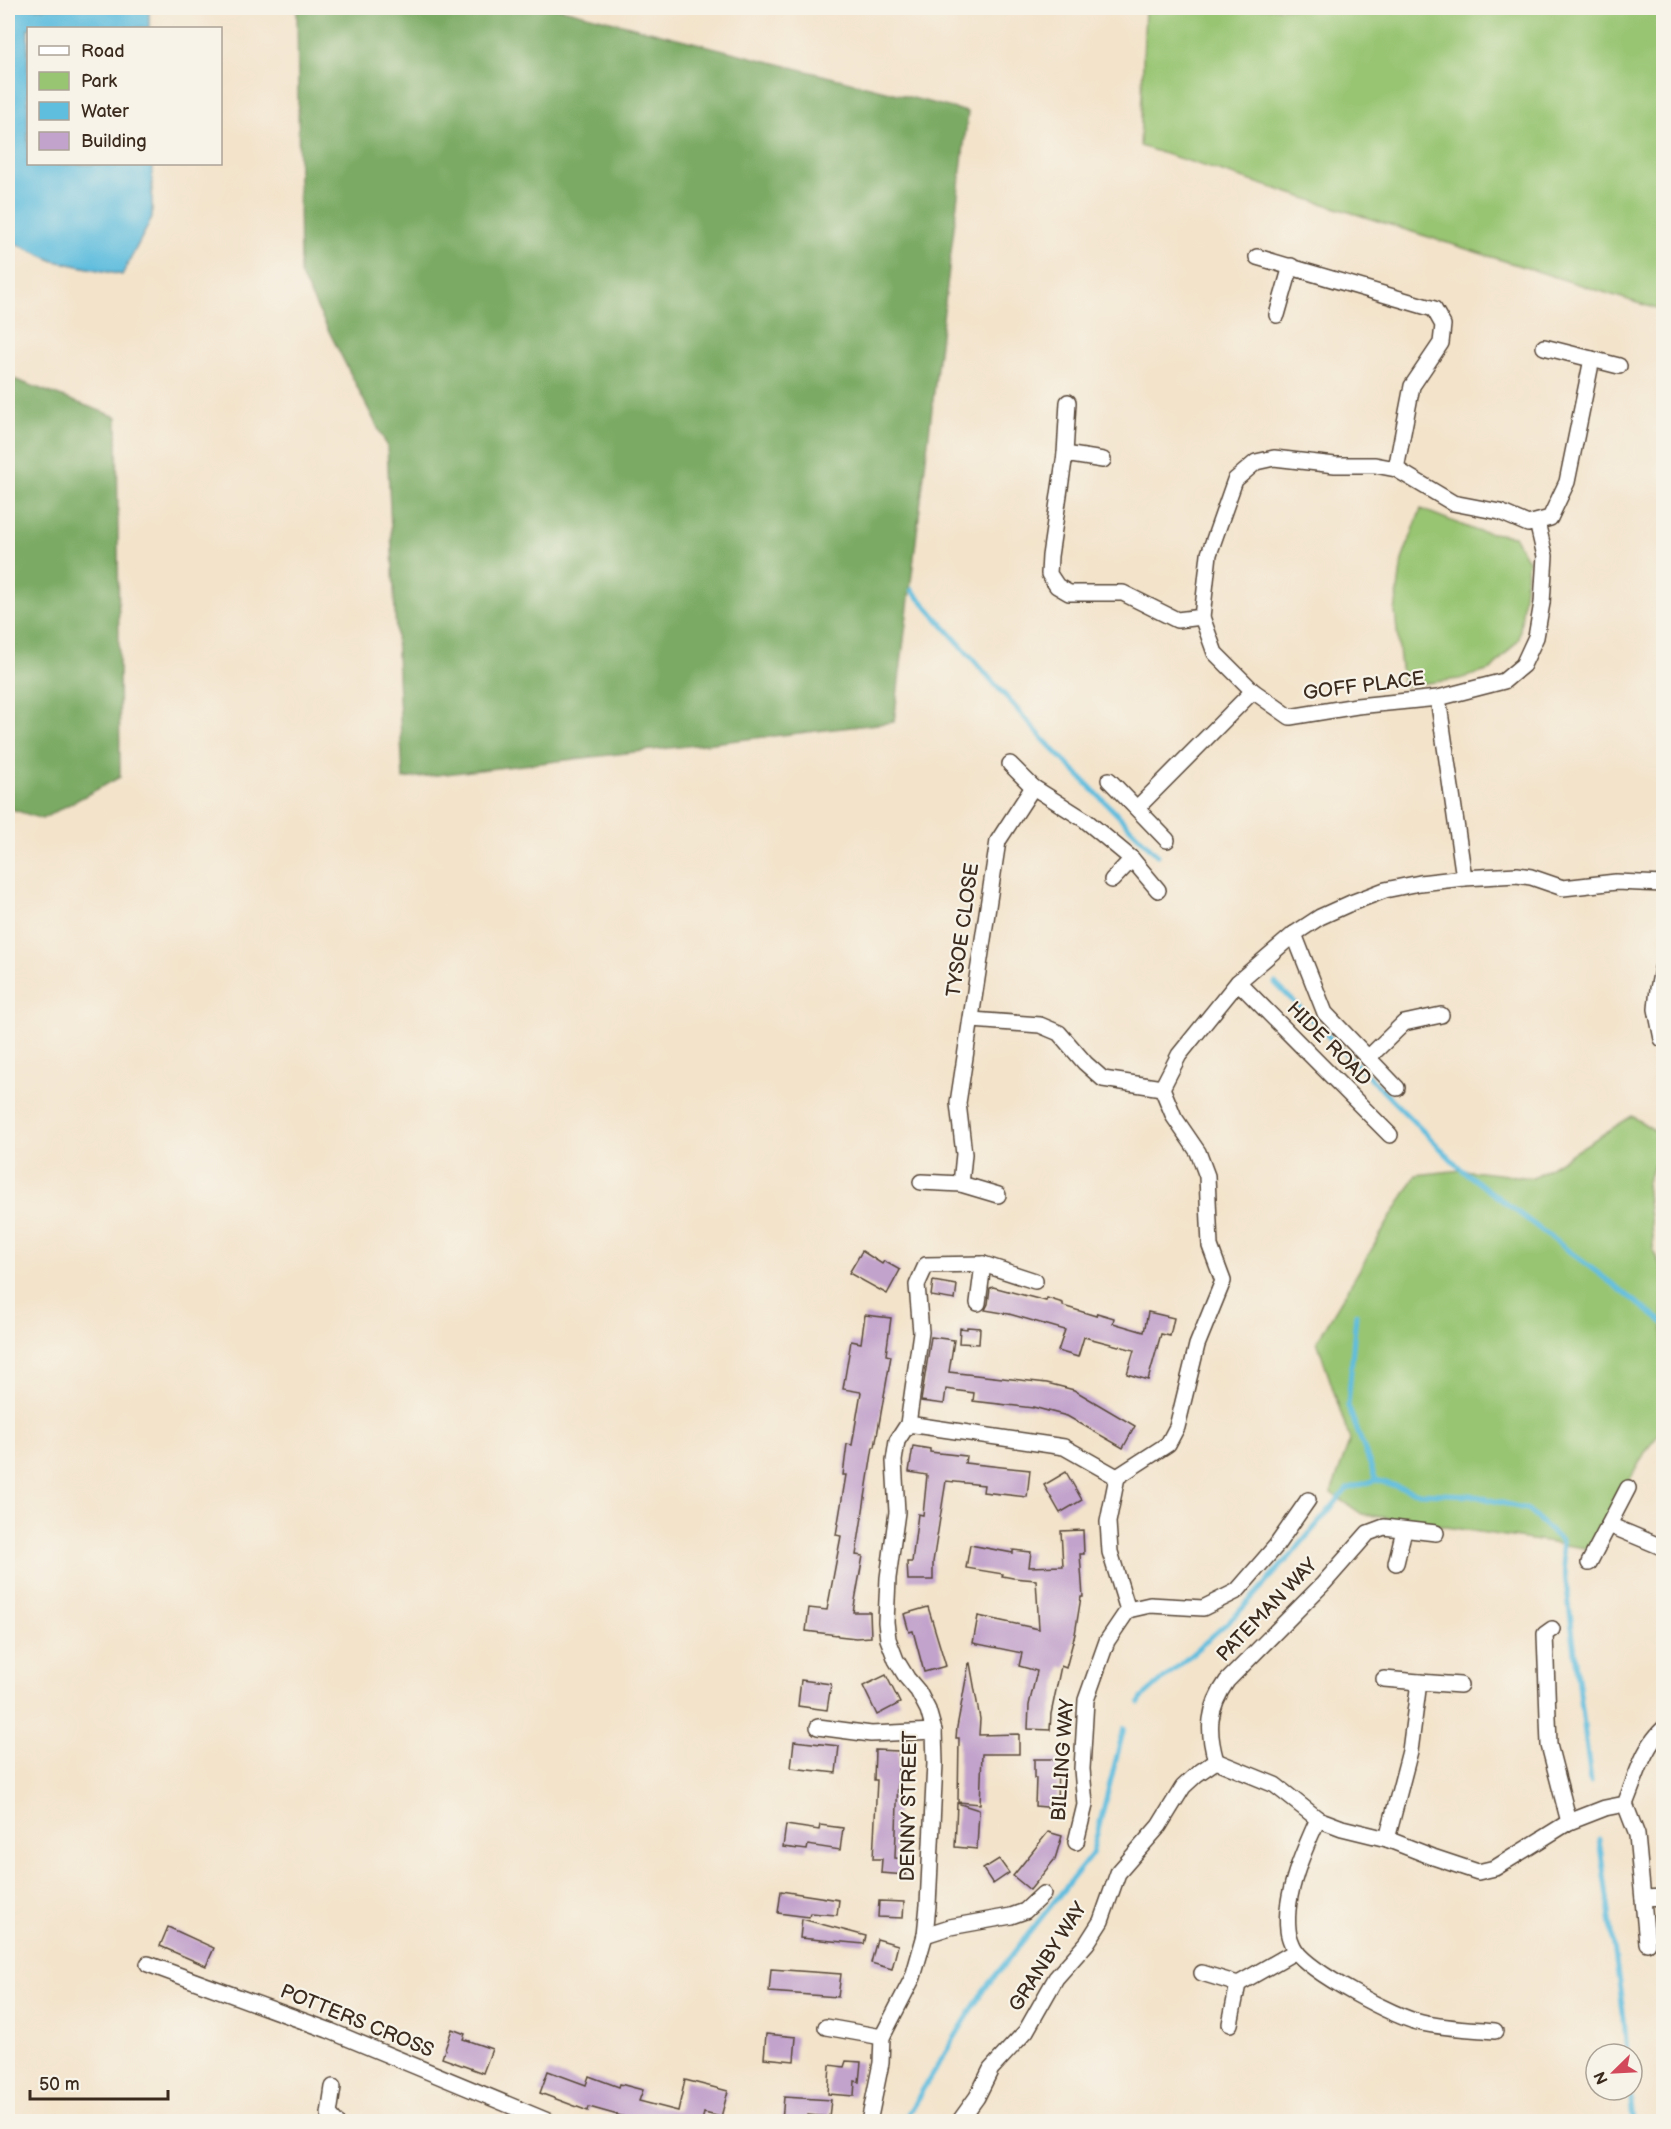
<svg xmlns="http://www.w3.org/2000/svg" width="1671" height="2129" viewBox="0 0 1671 2129" font-family="'Balsamiq Sans',sans-serif">
<style>
.green{fill:#98c572;stroke:#6a7848;stroke-width:1.5}
.forest{fill:#7aaa64;stroke:#5a6a41;stroke-width:1.5}
.water{fill:#5fbdde;stroke:#4d747e;stroke-width:1.5}
.lines{fill:none;stroke-linecap:round;stroke-linejoin:round}
.stream{stroke:#5fbdde;stroke-width:5}
.building{fill:#c2a3cc}
.street-casing{stroke:#574638;stroke-width:18}
.street{stroke:#fff;stroke-width:15}
.labels{text-anchor:middle;dominant-baseline:central;stroke-width:4.5;stroke-linejoin:round;paint-order:stroke}
.street-label{font-size:20px;fill:#3b2a1e;stroke:#f7f3e8}
</style>
<rect width="100%" height="100%" fill="#f7f3e8"/>
<filter id="ink" filterUnits="userSpaceOnUse"><feTurbulence type="fractalNoise" baseFrequency=".0167" numOctaves="2"/><feDisplacementMap in="SourceGraphic" scale="12" xChannelSelector="R" yChannelSelector="G"/><feConvolveMatrix kernelMatrix="1 2 1 2 8 2 1 2 1" color-interpolation-filters="sRGB"/></filter>
<filter id="wash" filterUnits="userSpaceOnUse"><feTurbulence type="fractalNoise" baseFrequency=".008" numOctaves="4" result="noise"/><feDisplacementMap in="SourceGraphic" scale="24" xChannelSelector="R" yChannelSelector="G"/><feGaussianBlur stdDeviation="1.35" result="paint"/><feColorMatrix in="noise" values="0 0 0 0 0 0 0 0 0 0 0 0 0 0 0 0 0 1.4 0 .05"/><feComposite in="paint" operator="in"/></filter>
<g filter="url(#wash)">
<rect width="100%" height="100%" fill="#f3e3cb"/>
<g class="green">
<polygon points="1145,8 1663,8 1663,311 1140,146"/>
<polygon points="1421,509 1477,531 1514,536 1528,561 1519,639 1491,670 1459,679 1403,686 1395,612 1402,560"/>
<polygon points="1632,1116 1663,1136 1663,1144 1646,1184 1654,1252 1663,1272 1663,1429 1647,1449 1591,1549 1362,1514 1331,1493 1350,1440 1317,1341 1416,1175 1462,1170 1533,1178"/>
</g>
<g class="forest">
<polygon points="297,8 559,8 968,112 894,722 403,779 387,446 300,274"/>
<polygon points="8,377 117,417 120,777 42,819 8,808"/>
</g>
<polygon class="water" points="8,8 149,8 149,28 28,28 28,164 152,164 152,218 122,275 54,261 8,240"/>
<g class="lines">
<g class="stream">
<polyline points="912,590 1045,741 1157,855"/>
<polyline points="1275,983 1462,1170 1664,1323"/>
<polyline points="1376,1480 1419,1493 1471,1495 1526,1509 1561,1540 1591,1782"/>
<polyline points="1139,1703 1142,1698 1237,1614 1293,1553 1347,1489 1376,1480 1348,1406 1356,1314"/>
<polyline points="1599,1839 1624,2019 1627,2054"/>
<polyline points="1630,2090 1633,2122"/>
<polyline points="903,2122 983,1991 1092,1854 1124,1728"/>
</g>
</g>
<g id="blocks">
<g class="building">
<polygon points="862,1251 882,1264 884,1261 900,1270 887,1294 849,1273"/>
<polygon points="933,1281 957,1285 955,1300 931,1296"/>
<polygon points="993,1287 1046,1301 1047,1298 1063,1303 1063,1306 1096,1316 1097,1313 1114,1318 1113,1323 1144,1332 1148,1312 1174,1318 1170,1336 1161,1334 1148,1380 1127,1374 1134,1350 1084,1337 1078,1357 1058,1351 1065,1330 1009,1314 985,1310 988,1304 990,1288"/>
<polygon points="865,1315 891,1318 886,1355 891,1356 875,1447 873,1447 856,1555 863,1556 853,1612 870,1612 871,1637 856,1638 838,1636 837,1634 837,1635 806,1631 809,1608 827,1610 841,1536 836,1535 846,1475 843,1475 847,1444 852,1445 861,1392 843,1389 851,1341 861,1343"/>
<polygon points="967,1327 980,1328 979,1344 959,1343 960,1328 967,1329"/>
<polygon points="931,1337 954,1340 949,1372 1047,1383 1074,1390 1135,1426 1123,1448 1067,1416 1033,1407 1033,1408 973,1401 974,1393 946,1389 944,1404 921,1401"/>
<polygon points="913,1446 930,1449 930,1452 966,1456 965,1463 1030,1470 1027,1497 983,1492 984,1485 946,1481 933,1562 933,1580 908,1580 907,1562 912,1562 918,1514 923,1515 927,1475 909,1472"/>
<polygon points="1066,1472 1082,1500 1060,1513 1044,1485"/>
<polygon points="1083,1530 1084,1554 1080,1554 1083,1597 1081,1597 1075,1634 1066,1668 1061,1666 1051,1714 1050,1730 1028,1729 1029,1705 1037,1671 1019,1666 1022,1653 973,1643 978,1616 1039,1629 1036,1580 1013,1578 1002,1576 1003,1574 966,1568 970,1545 1013,1553 1013,1550 1031,1552 1029,1567 1063,1566 1061,1531"/>
<polygon points="928,1607 946,1666 924,1672 913,1631 909,1632 904,1614"/>
<polygon points="969,1663 970,1663 980,1719 979,1735 1019,1734 1019,1754 982,1754 980,1804 958,1802 959,1738 956,1738 957,1727"/>
<polygon points="886,1675 900,1703 877,1715 863,1686"/>
<polygon points="801,1680 831,1684 827,1710 798,1706"/>
<polygon points="794,1741 839,1746 836,1773 791,1768"/>
<polygon points="875,1750 899,1751 895,1858 906,1859 906,1875 881,1873 882,1859 873,1859 877,1780 874,1780"/>
<polygon points="1034,1759 1058,1759 1057,1808 1035,1806 1036,1778 1034,1778"/>
<polygon points="957,1803 979,1810 977,1849 955,1847"/>
<polygon points="786,1825 819,1830 820,1825 843,1828 840,1850 808,1845 807,1850 783,1847"/>
<polygon points="1048,1832 1062,1836 1055,1859 1030,1890 1013,1876"/>
<polygon points="999,1859 1009,1873 993,1884 983,1869"/>
<polygon points="781,1891 839,1900 837,1915 810,1913 809,1917 778,1913"/>
<polygon points="879,1901 904,1902 903,1918 878,1917"/>
<polygon points="802,1919 866,1936 864,1944 800,1938"/>
<polygon points="168,1927 214,1948 206,1966 160,1946"/>
<polygon points="877,1939 898,1945 892,1969 871,1963"/>
<polygon points="771,1969 841,1974 838,1997 769,1992"/>
<polygon points="452,2029 465,2034 463,2039 492,2049 483,2073 442,2058"/>
<polygon points="766,2034 796,2037 794,2061 764,2058"/>
<polygon points="846,2061 861,2062 859,2082 855,2081 854,2096 828,2094 830,2065 844,2067"/>
<polygon points="548,2071 586,2085 589,2076 619,2087 620,2084 643,2090 639,2101 678,2111 685,2080 728,2091 721,2117 704,2113 702,2121 639,2121 589,2107 588,2111 540,2093"/>
<polygon points="784,2097 831,2100 829,2117 808,2115 807,2121 782,2121"/>
</g>
</g>
</g>
<g filter="url(#ink)">
<use href="#blocks" fill-opacity="0" stroke="#574638" stroke-width="1.5"/>
<g class="lines">
<defs>
<g id="street">
<polyline points="1257,257 1434,309 1443,325 1441,343 1412,386 1396,469"/>
<polyline points="1277,315 1291,266"/>
<polyline points="1544,347 1619,366"/>
<polyline points="1068,402 1065,454 1050,556 1049,574 1057,586 1069,593 1123,593 1177,620 1202,617"/>
<polyline points="1065,454 1103,460"/>
<polyline points="1537,522 1545,556 1542,603 1536,637 1523,665 1504,681 1438,698 1357,706 1290,717 1253,691 1215,653 1202,617 1209,554 1235,480 1256,462 1274,458 1335,465 1375,465 1396,469 1453,503 1500,512 1528,524 1550,518 1567,482 1592,359"/>
<polyline points="1438,698 1464,878"/>
<polyline points="1010,764 1033,787 1085,820 1132,859 1158,890"/>
<polyline points="1109,780 1167,840"/>
<polyline points="1137,808 1253,691"/>
<polyline points="1112,880 1132,859"/>
<polyline points="1294,934 1325,1013 1397,1088"/>
<polyline points="1238,982 1390,1135"/>
<polyline points="972,1020 1040,1025 1059,1033 1085,1063 1103,1079 1162,1088"/>
<polyline points="1662,1039 1656,1009 1658,989 1664,960"/>
<polyline points="1368,1058 1404,1023 1441,1015"/>
<polyline points="1162,1088 1179,1055 1238,982 1294,934 1320,917 1351,903 1385,890 1420,883 1464,878 1517,875 1531,877 1563,888 1616,882 1664,884"/>
<polyline points="921,1182 961,1184 998,1195"/>
<polyline points="961,1184 964,1154 958,1103 998,841 1033,787"/>
<polyline points="978,1303 983,1264"/>
<polyline points="908,1424 1064,1447 1117,1477 1168,1444 1177,1427 1197,1345 1223,1281 1210,1246 1207,1176 1198,1152 1174,1117 1162,1088"/>
<polyline points="1609,1525 1664,1548"/>
<polyline points="1396,1563 1404,1530"/>
<polyline points="1589,1563 1628,1488"/>
<polyline points="1128,1610 1150,1605 1203,1608 1237,1591 1276,1546 1308,1500"/>
<polyline points="1552,1629 1545,1634 1549,1745 1569,1822"/>
<polyline points="1384,1679 1419,1682"/>
<polyline points="818,1727 871,1734 934,1731"/>
<path d="M1216 1761 1275 1785 1318 1819 1342 1828 1387 1839 1433 1857 1478 1872 1495 1868 1569 1822 1605 1808 1625 1804C1636 1778 1643 1747 1664 1728"/>
<path d="M1216 1761C1207 1730 1208 1708 1227 1681L1323 1584 1368 1533 1384 1527 1436 1533"/>
<polyline points="1625,1804 1637,1835 1647,1943"/>
<path d="M1318 1819C1304 1850 1284 1894 1288 1929 1288 1935 1292 1945 1295 1950 1311 1973 1394 2017 1422 2023 1445 2028 1471 2029 1495 2031"/>
<polyline points="1387,1839 1410,1751 1419,1682 1460,1685"/>
<polyline points="1076,1842 1085,1805 1082,1769 1086,1700 1107,1641 1128,1610 1110,1552 1108,1522 1117,1477"/>
<polyline points="1643,1898 1664,1897"/>
<polyline points="925,1935 950,1927 1011,1916 1025,1911 1043,1894"/>
<polyline points="148,1964 328,2030 550,2122"/>
<polyline points="1202,1973 1238,1984 1296,1951"/>
<polyline points="1230,2024 1238,1984"/>
<polyline points="826,2027 882,2037"/>
<polyline points="333,2087 329,2114 336,2122"/>
<polyline points="869,2122 881,2063 882,2037 913,1977 925,1935 928,1905 935,1763 934,1731 928,1710 918,1691 907,1678 896,1660 888,1639 886,1622 888,1578 897,1512 894,1461 897,1441 908,1424 921,1332 917,1285 926,1265 983,1264 1035,1281"/>
<polyline points="959,2122 977,2097 991,2069 1026,2031 1056,1978 1087,1943 1101,1921 1118,1873 1159,1826 1183,1787 1197,1774 1216,1761"/>
</g>
</defs>
<use href="#street" class="street-casing"/>
<use href="#street" class="street"/>
</g>
</g>
<g class="labels">
<g class="street-label">
<text transform="translate(1364 686) rotate(-7)">GOFF PLACE</text>
<text transform="translate(963 930) rotate(-82)">TYSOE CLOSE</text>
<text transform="translate(1329 1044) rotate(45)">HIDE ROAD</text>
<text transform="translate(1267 1610) rotate(-46)">PATEMAN WAY</text>
<text transform="translate(1063 1760) rotate(-86)">BILLING WAY</text>
<text transform="translate(909 1806) rotate(-89)">DENNY STREET</text>
<text transform="translate(1048 1957) rotate(-57)">GRANBY WAY</text>
<text transform="translate(357 2021) rotate(22)">POTTERS CROSS</text>
</g>
</g>
<rect width="1671" height="2129" fill="none" stroke="#f7f3e8" stroke-width="30"/>
<rect x="27" y="27" width="195" height="138" fill="#f7f3e8" stroke="#aca397" stroke-width="1.5"/>
<rect x="39" y="46" width="30" height="9" fill="#ffffff" stroke="#aca397" stroke-width="1.5"/>
<text x="81" y="57" font-size="18" fill="#3b2a1e">Road</text>
<rect x="39" y="72" width="30" height="18" fill="#98c572" stroke="#aca397" stroke-width="1.5"/>
<text x="81" y="87" font-size="18" fill="#3b2a1e">Park</text>
<rect x="39" y="102" width="30" height="18" fill="#5fbdde" stroke="#aca397" stroke-width="1.5"/>
<text x="81" y="117" font-size="18" fill="#3b2a1e">Water</text>
<rect x="39" y="132" width="30" height="18" fill="#c2a3cc" stroke="#aca397" stroke-width="1.5"/>
<text x="81" y="147" font-size="18" fill="#3b2a1e">Building</text>
<g transform="translate(1614 2072) rotate(246)"><circle r="28" fill="#f7f3e8" stroke="#aca397" stroke-width="1.5"/>
<path d="M0-4.5L10 22L0 15L-10 22Z" fill="#d1495b"/>
<text y="-9" font-size="16" font-weight="bold" text-anchor="middle" fill="#3b2a1e">N</text>
</g>
<path d="M30 2090v9h138v-9" fill="none" stroke="#3b2a1e" stroke-width="3"/>
<text x="39" y="2090" font-size="18" fill="#3b2a1e" stroke="#f7f3e8" stroke-width="4.5" paint-order="stroke">50 m</text>
</svg>
